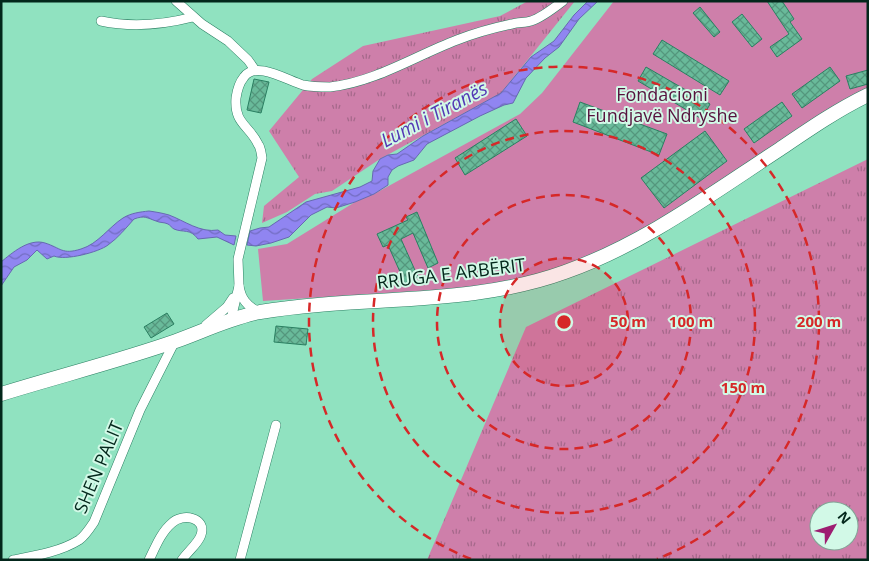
<svg xmlns="http://www.w3.org/2000/svg" width="869" height="561" viewBox="0 0 869 561" font-family="'Open Sans',sans-serif">
<style>
.grass{fill:url(#grass-tufts);fill-rule:evenodd}
.green{fill:#ce7faa}
.water{fill:url(#water-waves);stroke:#6669b1}
.building{fill:url(#building-cross-hatch);stroke:#2a7f61}
.lines{fill:none;stroke-linecap:round;stroke-linejoin:round}
.minor-casing{stroke:#2b8063;stroke-width:10}
.primary-casing{stroke:#2b8063;stroke-width:15}
.minor{stroke:#fff;stroke-width:9}
.primary{stroke:#fff;stroke-width:14}
.ring{fill:none;stroke:#d62828;stroke-width:2.5;stroke-dasharray:9 6}
.labels{text-anchor:middle;dominant-baseline:central;stroke-width:4;stroke-linejoin:round;paint-order:stroke}
.park-label{font-size:18px;fill:#57123e;stroke:#d2f9e7}
.street-label{font-size:18px;fill:#03271b;stroke:#d2f9e7}
.water-label{font-size:19px;font-style:italic;fill:#5439b5;stroke:#d2f9e7}
.centre{fill:#d62828;stroke:#d2f9e7;stroke-width:2.5}
.ring-label{font-size:15px;text-anchor:middle;font-weight:bold;fill:#d62828;stroke:#d2f9e7;stroke-width:4;stroke-linejoin:round;paint-order:stroke}
</style>
<defs>
<pattern id="grass-tufts" width="24" height="20" patternUnits="userSpaceOnUse" patternTransform="scale(1.25)"><rect width="24" height="20" fill="#ce7faa"/><path d="M3 7l-1-3M5 7V3M7 7l1-3M15 17l-1-3M17 17v-4M19 17l1-3" fill="none" stroke="#a5688a"/></pattern>
<pattern id="water-waves" width="16" height="10" patternUnits="userSpaceOnUse" patternTransform="scale(1.25)"><rect width="16" height="10" fill="#9085f1"/><path d="M0 5q4-4 8 0t8 0" fill="none" stroke="#736dc2"/></pattern>
<pattern id="building-cross-hatch" width="8" height="8" patternUnits="userSpaceOnUse" patternTransform="scale(1.25)"><rect width="8" height="8" fill="#69ba9a"/><path d="M0 0l8 8M0 8l8-8" fill="none" stroke="#54977d"/></pattern>
</defs>
<rect width="100%" height="100%" fill="#90e2c0"/>
<g class="grass">
<polygon points="528,1 575,1 501,93 380,159 332,191 315,194 287,212 262,223 264,206 299,177 269,131 312,79 363,46 500,16"/>
<path d="M868 159V560H427L526 327ZM819 511H849V541H819Z"/>
</g>
<polygon class="green" points="614,1 868,1 868,99 632,241 558,272 480,287 263,301 258,249 287,244 355,202 374,194 520,114 542,93"/>
<g class="water">
<polygon points="588,1 598,1 579,19 559,47 545,58 526,78 513,103 504,105 480,116 427,144 414,160 398,166 392,170 388,177 388,185 374,194 355,202 336,208 327,207 311,215 289,237 271,243 256,246 247,245 250,231 260,228 269,227 306,202 360,187 372,181 373,171 380,159 388,155 397,154 423,136 501,93 531,57 554,41 574,15"/>
<path d="M149 211C156 212 162 213 169 215 185 221 200 233 218 230L225 235 236 236 234 245 217 237 198 239C190 228 183 233 174 229 172 228 170 225 168 224 164 222 160 223 156 221 147 218 145 215 134 219 126 228 118 238 108 245 99 252 65 261 54 256L47 259 37 250 27 260 14 267 1 286V262C12 253 29 238 45 243 61 248 62 255 81 249 98 244 109 227 123 218 131 213 140 212 149 211Z"/>
</g>
<g class="building">
<polygon points="767,1 782,1 794,19 790,22 802,39 777,57 770,47 789,34"/>
<polygon points="700,7 720,32 714,37 693,13"/>
<polygon points="742,14 762,39 752,47 732,22"/>
<polygon points="662,40 729,81 720,95 653,54"/>
<polygon points="646,67 710,104 702,119 638,81"/>
<polygon points="830,67 840,81 802,108 792,94"/>
<polygon points="868,70 868,84 850,89 846,76"/>
<polygon points="254,79 269,82 261,113 247,110"/>
<polygon points="580,102 667,134 659,155 573,122"/>
<polygon points="782,102 792,116 754,143 744,129"/>
<polygon points="516,119 527,136 465,175 455,158"/>
<polygon points="705,131 727,161 664,208 641,178"/>
<polygon points="417,212 438,263 428,268 413,233 401,239 418,277 405,283 388,245 383,247 377,234 408,220 406,217"/>
<polygon points="167,313 174,324 151,338 144,327"/>
<polygon points="276,326 308,329 306,345 274,342"/>
</g>
<g class="lines">
<defs>
<g id="minor">
<polyline points="176,1 202,24 228,41 248,60 255,70"/>
<path d="M101 21C133 28 162 25 193 17"/>
<path d="M239 286C241 299 247 306 259 312"/>
<path d="M231 319 239 286 238 259 262 158C261 153 261 148 258 144 249 125 234 124 236 98 237 91 239 83 244 77 256 60 288 81 303 85 312 87 321 87 330 87 375 82 415 56 457 40 475 33 493 28 512 24 518 22 525 23 531 21 541 18 554 8 563 1"/>
<polyline points="206,325 227,307 233,298"/>
<path d="M13 560C34 556 60 552 79 540 85 536 90 528 94 522L140 410 175 341"/>
<path d="M149 560C155 548 161 532 172 523 182 513 207 517 201 535 198 544 187 552 182 560"/>
<polyline points="240,560 276,425"/>
</g>
<path id="primary" d="M1 394C59 376 119 361 176 341 204 331 230 318 260 312 360 295 469 307 565 272 644 244 711 194 780 149 808 130 837 110 868 95"/>
</defs>
<use href="#minor" class="minor-casing"/>
<use href="#primary" class="primary-casing"/>
<use href="#minor" class="minor"/>
<use href="#primary" class="primary"/>
</g>
<circle cx="564" cy="322" r="64" fill="#d62828" fill-opacity=".12"/>
<g class="ring">
<circle cx="564" cy="322" r="64"/>
<circle cx="564" cy="322" r="127"/>
<circle cx="564" cy="322" r="191"/>
<path d="M471 559A255 255 0 1 1 657 559"/>
</g>
<g class="labels">
<g class="park-label">
<text x="662" y="94">Fondacioni<tspan x="662" dy="21">Fundjavë Ndryshe</tspan></text>
</g>
<g class="street-label">
<text transform="translate(451 273) rotate(-7)">RRUGA E ARBËRIT</text>
<text transform="translate(98 467) rotate(-67)">SHEN PALIT</text>
</g>
<g class="water-label">
<text transform="translate(434 114) rotate(-28)">Lumi i Tiranës</text>
</g>
</g>
<circle cx="564" cy="322" r="8" class="centre"/>
<g class="ring-label">
<text x="628" y="327">50 m</text>
<text x="691" y="327">100 m</text>
<text x="819" y="327">200 m</text>
<text x="743" y="393">150 m</text>
</g>
<rect width="869" height="561" fill="none" stroke="#03271b" stroke-width="5"/>
<g transform="translate(834 526) rotate(51)"><circle r="24" fill="#d2f9e7" stroke="#7fa595"/>
<path d="M0-4L9 19L0 12L-9 19Z" fill="#9d1d71"/>
<text y="-8" font-size="14" font-weight="bold" text-anchor="middle" fill="#03271b">N</text>
</g>
</svg>
